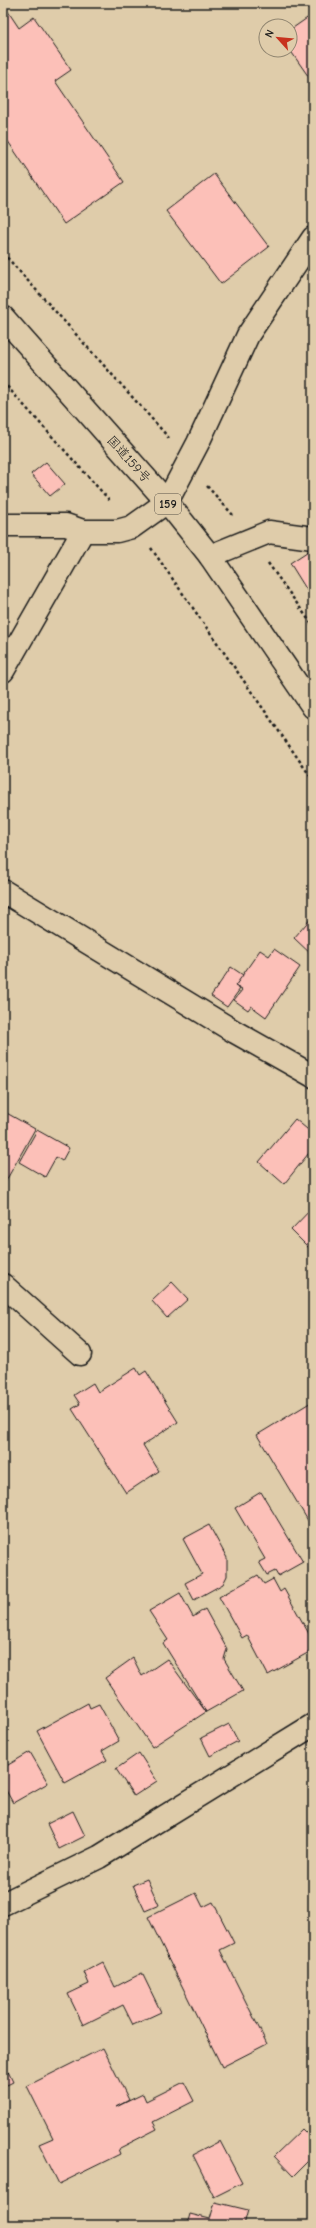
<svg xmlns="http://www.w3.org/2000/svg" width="316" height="2228" viewBox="0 0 316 2228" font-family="'Comic Neue','Klee One',sans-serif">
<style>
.building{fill:#fcc0b8;stroke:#1c1c1c}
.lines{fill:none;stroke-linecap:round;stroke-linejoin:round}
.minor-casing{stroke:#1c1c1c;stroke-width:25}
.highway-casing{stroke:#1c1c1c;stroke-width:25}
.path{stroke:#1c1c1c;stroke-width:2.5;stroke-dasharray:3 3;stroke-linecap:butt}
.minor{stroke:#dfccaa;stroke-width:22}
.highway{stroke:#dfccaa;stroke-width:22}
.labels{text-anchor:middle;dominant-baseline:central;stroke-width:3.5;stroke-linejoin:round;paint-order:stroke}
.shield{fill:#dfccaa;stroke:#565147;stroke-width:1}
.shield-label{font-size:12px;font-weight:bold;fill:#1c1c1c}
.street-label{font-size:13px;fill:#1c1c1c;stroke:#dfccaa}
</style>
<rect width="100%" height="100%" fill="#dfccaa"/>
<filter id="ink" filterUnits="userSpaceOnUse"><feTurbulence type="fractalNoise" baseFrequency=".025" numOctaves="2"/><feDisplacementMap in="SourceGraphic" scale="8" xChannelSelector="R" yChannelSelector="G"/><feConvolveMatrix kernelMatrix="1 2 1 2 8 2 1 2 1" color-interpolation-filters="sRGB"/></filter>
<g filter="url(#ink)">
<g class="building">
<polygon points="3,4 19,28 34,17 71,70 55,81 124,182 64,224 3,134"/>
<polygon points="313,14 313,83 290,50 290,30"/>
<polygon points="214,174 269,247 221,284 166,211"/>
<polygon points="46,462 65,484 50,496 31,474"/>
<polygon points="313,548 313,600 290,563"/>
<polygon points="313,916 313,956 294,938"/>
<polygon points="274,949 300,967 266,1017 251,1006 248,1010 234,1000 242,990 235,986 260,950 269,956"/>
<polygon points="231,967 243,975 235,986 240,989 227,1007 211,996"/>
<polygon points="3,1111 35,1129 3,1186"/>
<polygon points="295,1119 313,1134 313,1148 284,1184 259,1162"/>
<polygon points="37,1130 69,1148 62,1161 56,1157 45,1177 19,1162"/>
<polygon points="313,1207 313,1252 291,1230"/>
<polygon points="172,1282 188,1299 167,1318 152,1301"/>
<polygon points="136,1368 140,1375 146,1371 178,1422 143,1445 159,1471 126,1493 72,1409 80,1404 74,1395 93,1383 98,1392"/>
<polygon points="313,1401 313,1529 257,1435"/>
<polygon points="261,1492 303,1562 278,1576 275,1571 267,1575 259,1562 265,1559 235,1508"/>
<polygon points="209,1525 227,1558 227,1576 223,1584 194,1600 185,1583 202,1574 183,1539"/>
<polygon points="258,1575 264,1584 273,1579 280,1592 284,1589 313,1641 313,1650 268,1675 247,1635 242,1638 219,1597"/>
<polygon points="180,1593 193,1617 205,1609 227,1649 224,1659 243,1691 206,1712 163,1643 168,1640 149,1611"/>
<polygon points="133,1658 142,1676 167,1659 206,1712 152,1747 105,1678"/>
<polygon points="88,1703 90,1708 99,1704 119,1741 102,1751 107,1760 65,1783 37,1731"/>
<polygon points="229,1724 238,1741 210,1756 201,1738"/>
<polygon points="30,1752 48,1783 13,1803 3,1785 3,1768"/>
<polygon points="139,1753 157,1781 134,1796 116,1769"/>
<polygon points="73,1811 85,1836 59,1849 47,1824"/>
<polygon points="147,1879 159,1905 145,1911 133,1885"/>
<polygon points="196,1893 203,1907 213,1902 234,1943 220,1950 267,2044 222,2067 148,1917"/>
<polygon points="103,1962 115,1987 142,1973 161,2012 133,2025 123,2005 83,2025 68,1994 89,1984 84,1972"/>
<polygon points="103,2048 129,2100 116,2107 143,2094 146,2101 184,2082 194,2101 153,2122 157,2129 118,2149 120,2154 59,2184 39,2144 53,2138 27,2086"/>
<polygon points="3,2061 13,2082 3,2087"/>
<polygon points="302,2129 313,2140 313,2156 293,2176 274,2156"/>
<polygon points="220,2141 242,2183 214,2197 193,2155"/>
<polygon points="215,2202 248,2210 244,2225 187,2225 190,2214 210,2219"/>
</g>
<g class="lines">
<defs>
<g id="minor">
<polyline points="3,525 66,525 83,531 117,531 132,527 167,502 198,443 248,335 313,238"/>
<polyline points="210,556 269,532 313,538"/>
<polyline points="3,671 83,531"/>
<polyline points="3,891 235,1032 313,1076"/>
<polyline points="3,1285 80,1354"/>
<polyline points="3,1904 99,1857 313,1725"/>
</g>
<polyline id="highway" points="3,317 167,502 210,556 313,707"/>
</defs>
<use href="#minor" class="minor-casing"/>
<use href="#highway" class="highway-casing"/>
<g class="path">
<polyline points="3,253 169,438"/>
<polyline points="3,382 111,502"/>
<polyline points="207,486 233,515"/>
<polyline points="151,548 313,780"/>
<polyline points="268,563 313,626"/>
</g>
<use href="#minor" class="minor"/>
<use href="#highway" class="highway"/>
</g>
</g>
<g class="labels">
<rect class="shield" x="155" y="494" width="26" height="20" rx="3"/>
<g class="shield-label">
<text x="168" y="504">159</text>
</g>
<g class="street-label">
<text transform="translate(129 459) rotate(48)">国道159号</text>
</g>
</g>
<rect width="316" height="2228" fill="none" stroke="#dfccaa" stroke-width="16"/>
<rect x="8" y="8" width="300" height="2212" fill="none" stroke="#1c1c1c" stroke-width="1.5" filter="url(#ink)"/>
<g transform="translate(278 38) rotate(297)"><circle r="19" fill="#dfccaa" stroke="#918671"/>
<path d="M0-3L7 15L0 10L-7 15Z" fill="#c8321e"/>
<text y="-6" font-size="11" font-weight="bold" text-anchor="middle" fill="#1c1c1c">N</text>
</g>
</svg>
